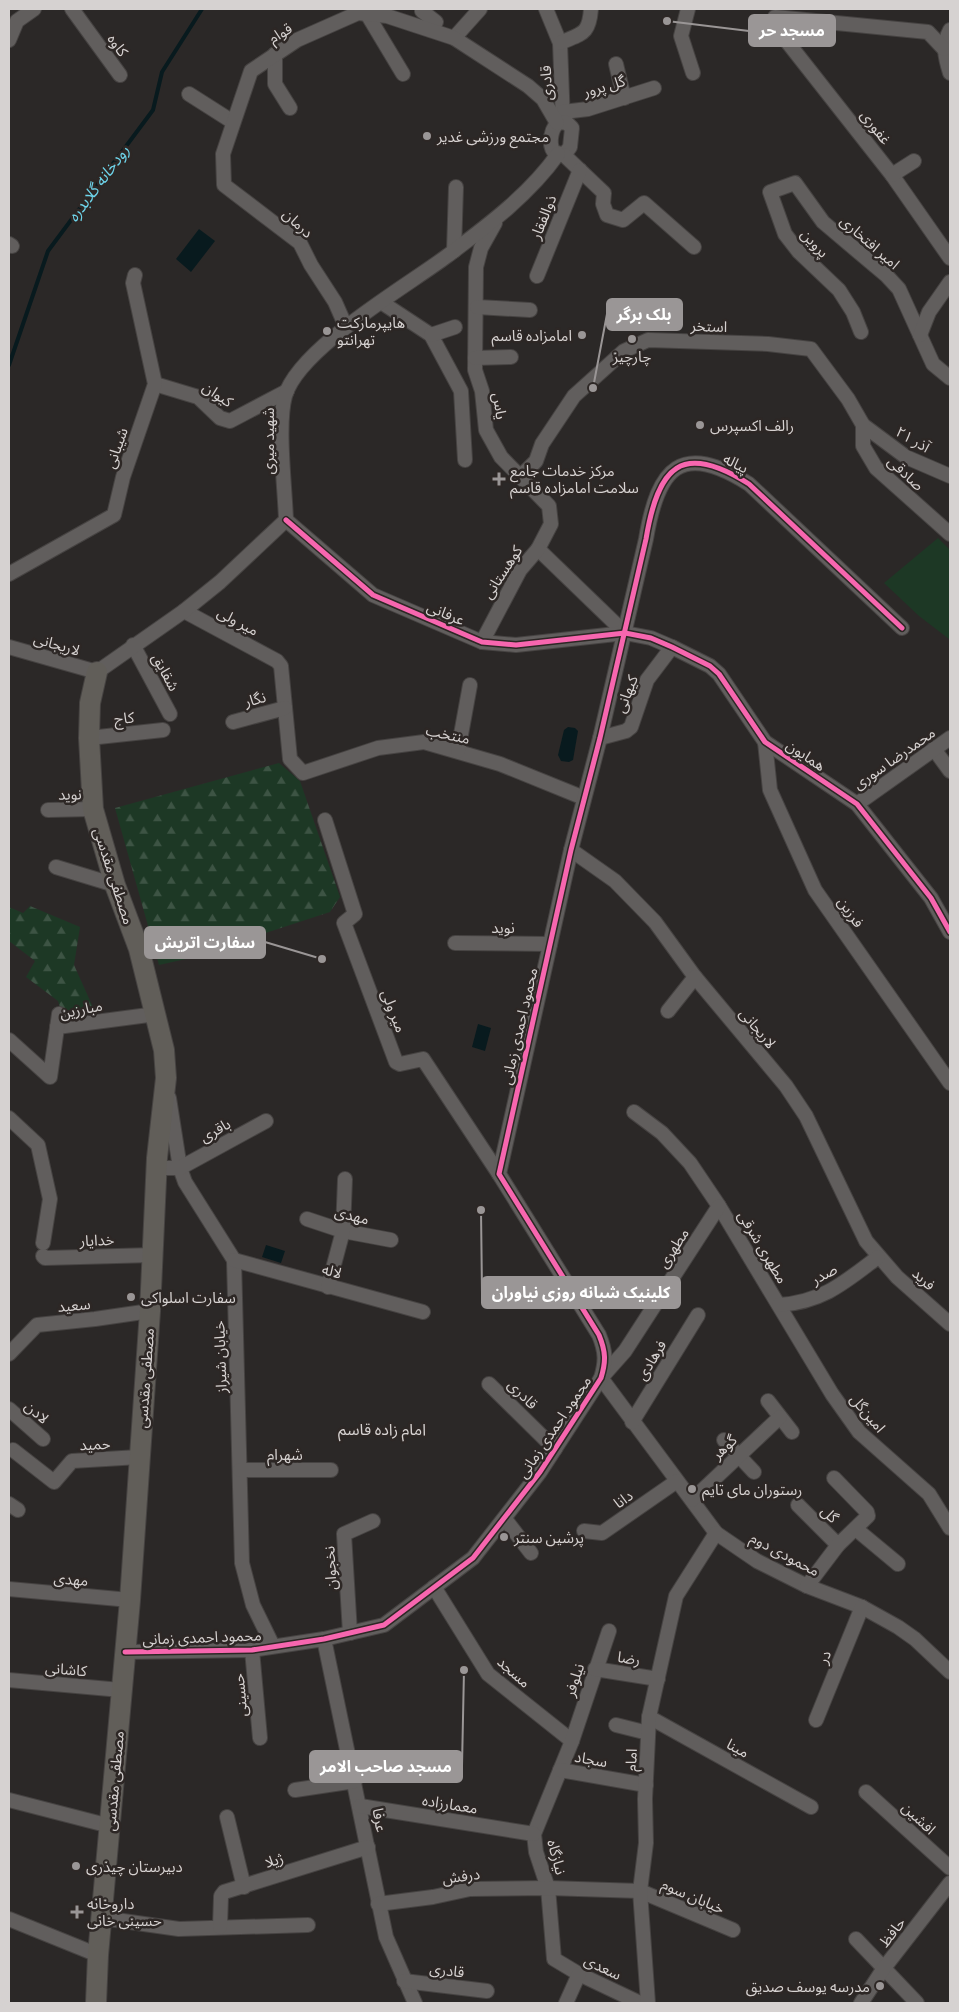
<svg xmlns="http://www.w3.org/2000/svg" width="959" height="2012" viewBox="0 0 959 2012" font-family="'PT Sans Narrow','Noto Sans Arabic',sans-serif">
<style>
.forest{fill:url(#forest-firs)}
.park{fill:#1d3825}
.water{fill:#081a1e}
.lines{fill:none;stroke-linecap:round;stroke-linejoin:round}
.stream{stroke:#081a1e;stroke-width:4}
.minor-casing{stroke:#464342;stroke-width:16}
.secondary-casing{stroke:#464342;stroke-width:22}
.minor{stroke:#615e5d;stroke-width:14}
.secondary{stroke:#615e59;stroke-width:20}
.cycleway-casing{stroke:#2d2725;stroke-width:8}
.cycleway{stroke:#f766af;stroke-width:5}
.poi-dot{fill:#9a9696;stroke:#2d2725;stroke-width:2}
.labels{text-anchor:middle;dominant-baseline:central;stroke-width:5;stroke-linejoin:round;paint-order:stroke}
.street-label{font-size:15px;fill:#d6d2d1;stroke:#2d2725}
.poi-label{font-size:15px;fill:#d6d2d1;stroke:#2d2725;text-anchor:start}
.water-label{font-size:16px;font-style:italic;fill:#6ed4ea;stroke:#2d2725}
.neighbourhood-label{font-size:16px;fill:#d6d2d1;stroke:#2d2725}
.leader{fill:none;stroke:#9a9696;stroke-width:2}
.callout-dot{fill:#9a9696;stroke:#2d2725;stroke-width:2}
.callout{fill:#9a9696;stroke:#9a9696;stroke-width:2}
.callout-label{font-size:16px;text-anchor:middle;font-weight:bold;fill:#fff}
</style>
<defs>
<pattern id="forest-firs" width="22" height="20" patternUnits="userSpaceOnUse" patternTransform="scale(1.25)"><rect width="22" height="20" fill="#1d3825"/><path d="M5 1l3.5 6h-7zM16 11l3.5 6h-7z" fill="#3d5444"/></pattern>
</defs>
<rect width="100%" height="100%" fill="#2b2827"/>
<g class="forest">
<polygon points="279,763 300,781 340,897 330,912 186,959 159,965 115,808"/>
<polygon points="30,906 80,927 74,965 96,1014 64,1020 58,1001 26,977 35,961 9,941 9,907 23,913"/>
</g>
<polygon class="park" points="938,538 950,550 949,639 919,616 884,583"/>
<g class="water">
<polygon points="199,229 215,241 191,272 176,259"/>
<polygon points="568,727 575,728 578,731 573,760 569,762 561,761 558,755 564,730"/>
<polygon points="478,1024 491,1028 485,1051 472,1047"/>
<polygon points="266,1245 285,1251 281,1263 262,1257"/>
</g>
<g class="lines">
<polyline class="stream" points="9,365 48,251 153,110 162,72 202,9"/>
<defs>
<g id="minor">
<polyline points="72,9 120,75"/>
<polyline points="423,9 422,11 436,22 431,30"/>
<polyline points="546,9 560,43 563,122"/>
<polyline points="688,9 681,36 693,73"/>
<polyline points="367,14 403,74"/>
<path d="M950 30C942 45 945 57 950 73"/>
<polyline points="454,38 480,9"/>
<polyline points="9,40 17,21 34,9"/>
<path d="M560 43C582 33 589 35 591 9"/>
<polyline points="944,49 928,32 775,17 785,39 892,175 950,258"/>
<polyline points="275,54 275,84 290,108"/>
<polyline points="616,64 624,98"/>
<polyline points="189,94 233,122"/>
<polyline points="563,112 588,109 654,88"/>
<path d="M560 122 567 123 572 128 570 147 564 155 554 152C548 144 551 126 560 122Z"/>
<polyline points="564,155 604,193 603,204 607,215 623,220 644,203 694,247"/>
<polyline points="892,175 914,161"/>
<polyline points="495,223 481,248 476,267 475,370 482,391 486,430 501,457 549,506 551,524 538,549 625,633"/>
<polyline points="9,244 12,246"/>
<polyline points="454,251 456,187"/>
<polyline points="537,276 580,170"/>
<polyline points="381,302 431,335 461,391 465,460"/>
<polyline points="477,307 530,310"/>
<polyline points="346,327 335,302 311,265 300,243 224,185 223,154 251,71 297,40 358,13 387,16 454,38 528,86 543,99 557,123"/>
<polyline points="861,332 853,312 839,290 799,252 785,234 770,192 795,183 823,222 887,276 899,289 933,364 950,378"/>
<polyline points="431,335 455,327"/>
<polyline points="920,335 929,312 950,282"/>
<polyline points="475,358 511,357"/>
<polyline points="155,384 198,397 220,418 230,421 287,391"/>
<polyline points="863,425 906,457 950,476"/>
<polyline points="521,476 536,461 542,444 574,396 624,351 648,340 768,344 811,349 848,399 863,425 863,446 876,468 950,534"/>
<polyline points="286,520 373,595 482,642 516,645 625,633 651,638 672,647 710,666 719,674 765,742 857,804 931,898 950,932"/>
<polyline points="9,574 114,515 123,477 155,384 133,283 135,275"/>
<polyline points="184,611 277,661 281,666 290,759 303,773 378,748 424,742 500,764 584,798"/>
<polyline points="482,642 520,570 538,549"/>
<polyline points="133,645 170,714"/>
<path d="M9 647 97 672 184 611 220 582 286 520C285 488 277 425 285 396 299 348 407 286 447 256 487 226 529 195 558 154"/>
<polyline points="233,722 285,708"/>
<polyline points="89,738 163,730"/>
<polyline points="600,738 626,731 631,727 647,680 672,647"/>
<polyline points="765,742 770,790 815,890 950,1083"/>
<polyline points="934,749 950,771"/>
<polyline points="458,751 470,685"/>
<polyline points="857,804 950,738"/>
<polyline points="48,810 93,809"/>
<polyline points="325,820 355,914 344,923 396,1062 400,1064 423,1059 499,1174"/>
<polyline points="571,850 615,881 655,922 695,977 786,1086 806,1116 866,1241 897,1277 950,1324"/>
<polyline points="56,867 115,885"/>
<polyline points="455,943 550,944"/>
<polyline points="668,1011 695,977"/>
<polyline points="57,1027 156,1014"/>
<polyline points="9,1040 50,1077 59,1014"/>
<polyline points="169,1098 180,1168 185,1182 234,1260 242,1563 253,1605 273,1646"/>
<polyline points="634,1112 662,1133 690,1163 719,1206 832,1394 859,1432 929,1494 950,1528"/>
<polyline points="9,1118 38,1145 50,1199 43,1243"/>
<polyline points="157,1168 180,1168 266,1121"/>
<polyline points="719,1206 625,1351 601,1378 716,1533 757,1561 807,1586 862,1607 898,1627 915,1639 950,1672"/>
<polyline points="307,1219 343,1231 391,1240"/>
<polyline points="43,1256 45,1258 153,1255"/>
<polyline points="234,1260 423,1312"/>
<polyline points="328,1287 343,1231 345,1179"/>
<path d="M779 1305C823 1302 845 1282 878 1257"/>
<polyline points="9,1354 37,1325 95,1319 150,1311"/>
<polyline points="489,1384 555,1449"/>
<polyline points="768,1401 792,1432"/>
<polyline points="9,1409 43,1439"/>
<polyline points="632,1422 698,1315"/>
<polyline points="724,1440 754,1472"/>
<polyline points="13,1450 54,1482 72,1461 139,1457"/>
<polyline points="240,1470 331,1470"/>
<polyline points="692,1500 780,1417"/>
<polyline points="9,1504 18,1510"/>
<polyline points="798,1505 838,1545"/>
<polyline points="505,1519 531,1553"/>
<polyline points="856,1529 898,1564"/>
<polyline points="584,1531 602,1533 677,1481"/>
<polyline points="807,1586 838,1545 868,1516 867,1512 834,1478"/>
<polyline points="434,1587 488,1674 572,1741"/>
<polyline points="9,1589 130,1600"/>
<polyline points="609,1631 572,1741 534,1834 536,1852 548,1888 554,1959 579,1974 640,2003"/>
<polyline points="350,1633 344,1534 373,1521"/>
<polyline points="324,1639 386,1937 415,2003"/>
<polyline points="252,1650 260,1738"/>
<path d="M125 1652 252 1650 324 1639 384 1625 473 1558 540 1472 601 1378C606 1362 606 1352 599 1335L499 1174 571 850 600 738 646 539C658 467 681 441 749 484L902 628"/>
<polyline points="595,1669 658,1679"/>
<polyline points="9,1680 121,1690"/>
<polyline points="649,1717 811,1807"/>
<polyline points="816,1720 862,1607"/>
<polyline points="616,1725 648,1733"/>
<polyline points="560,1770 646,1785"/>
<polyline points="295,1790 355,1781"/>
<polyline points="866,1792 950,1868"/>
<polyline points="9,1800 110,1826"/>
<polyline points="360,1806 534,1834"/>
<polyline points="227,1817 244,1887"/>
<polyline points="378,1904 433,1897 470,1889 548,1888 640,1891 733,1930"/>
<polyline points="102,1918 179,1929 308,1925"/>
<polyline points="9,1919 98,1955"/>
<polyline points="220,1927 221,1896 224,1892 368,1847"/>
<polyline points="856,1939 917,2003"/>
<polyline points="404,1981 487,1991"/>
<polyline points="566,2003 579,1974"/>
<polyline points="648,2003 640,1891 646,1843 645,1799 649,1717 676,1596 716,1533"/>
<polyline points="861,2003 884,1968 950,1883"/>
</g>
<polyline id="secondary" points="96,2003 98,1955 130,1600 150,1311 157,1158 166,1078 164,1050 139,949 115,885 93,809 89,738 90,703 97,672"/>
</defs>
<use href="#minor" class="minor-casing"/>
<use href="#secondary" class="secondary-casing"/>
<use href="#minor" class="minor"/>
<use href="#secondary" class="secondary"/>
<defs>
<g id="cycleway">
<polyline points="286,520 373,595 482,642 516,645 625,633 651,638 672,647 710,666 719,674 765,742 857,804 931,898 950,932"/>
<path d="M125 1652 252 1650 324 1639 384 1625 473 1558 540 1472 601 1378C606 1362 606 1352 599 1335L499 1174 571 850 600 738 646 539C658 467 681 441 749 484L902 628"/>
</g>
</defs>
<use href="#cycleway" class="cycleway-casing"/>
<use href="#cycleway" class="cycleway"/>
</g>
<g class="poi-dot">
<circle cx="427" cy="136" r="5"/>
<circle cx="327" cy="331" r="5"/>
<circle cx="582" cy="335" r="5"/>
<circle cx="632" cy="339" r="5"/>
<circle cx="700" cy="425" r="5"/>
<path d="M496.5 471.5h5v5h5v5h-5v5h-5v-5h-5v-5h5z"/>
<circle cx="131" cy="1297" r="5"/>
<circle cx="692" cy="1489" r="5"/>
<circle cx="504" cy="1537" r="5"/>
<circle cx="76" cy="1866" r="5"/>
<path d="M74.5 1904.5h5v5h5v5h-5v5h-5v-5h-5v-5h5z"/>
<circle cx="880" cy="1986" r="5"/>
</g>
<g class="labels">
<g class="street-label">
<text transform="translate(280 33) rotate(-32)">قوام</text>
<text transform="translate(118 45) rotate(54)">کاوه</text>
<text transform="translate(546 83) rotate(-93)">قادری</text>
<text transform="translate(604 86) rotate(-16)">گل پرور</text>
<text transform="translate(876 127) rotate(52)">غفوری</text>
<text transform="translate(543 217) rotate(-68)">ذوالفقار</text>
<text transform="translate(298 223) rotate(43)">درمان</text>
<text transform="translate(870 242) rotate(41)">امیر افتخاری</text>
<text transform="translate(815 243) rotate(47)">پروین</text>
<text transform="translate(709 326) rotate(2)">استخر</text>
<text transform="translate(218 394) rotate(34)">کیوان</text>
<text transform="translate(500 406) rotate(82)">یاس</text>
<text transform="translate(913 439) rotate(30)">۲۱ آذر</text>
<text transform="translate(268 441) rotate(-90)">شهید میری</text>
<text transform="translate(116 448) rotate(-71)">شیبانی</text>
<text transform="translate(736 463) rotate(27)">پیاله</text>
<text transform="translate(906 473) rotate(43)">صادقی</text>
<text transform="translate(502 572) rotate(-57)">کوهستانی</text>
<text transform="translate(446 613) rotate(23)">عرفانی</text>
<text transform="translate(238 621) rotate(28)">میر ولی</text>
<text transform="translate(57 644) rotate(16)">لاریجانی</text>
<text transform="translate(166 672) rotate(62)">شقایق</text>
<text transform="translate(626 694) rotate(-69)">کیهانی</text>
<text transform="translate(255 699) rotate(-15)">نگار</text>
<text transform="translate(124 718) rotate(-6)">کاج</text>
<text transform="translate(448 734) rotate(12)">منتخب</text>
<text transform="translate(806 755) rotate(34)">همایون</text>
<text transform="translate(894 758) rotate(-35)">محمدرضا سوری</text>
<text transform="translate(70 794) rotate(-1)">نوید</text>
<text transform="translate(114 876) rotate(72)">مصطفی مقدسی</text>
<text transform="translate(851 912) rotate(55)">فرزین</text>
<text x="503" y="927">نوید</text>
<text transform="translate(81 1009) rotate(-11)">مبارزین</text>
<text transform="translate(394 1011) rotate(69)">میر ولی</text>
<text transform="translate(519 1026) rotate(-77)">محمود احمدی زمانی</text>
<text transform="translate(758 1028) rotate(50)">لاریجانی</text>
<text transform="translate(215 1130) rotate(-29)">باقری</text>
<text transform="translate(352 1215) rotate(14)">مهدی</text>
<text transform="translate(97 1240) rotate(-2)">خدایار</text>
<text transform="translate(763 1247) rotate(59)">مطهری شرقی</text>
<text transform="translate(673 1248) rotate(-57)">مطهری</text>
<text transform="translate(332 1271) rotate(15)">لاله</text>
<text transform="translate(824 1274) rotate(-28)">صدر</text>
<text transform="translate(924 1279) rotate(42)">فرید</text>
<text transform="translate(74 1305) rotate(-5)">سعید</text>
<text transform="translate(220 1357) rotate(-92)">خیابان شیراز</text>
<text transform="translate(651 1360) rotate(-59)">فرهادی</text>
<text transform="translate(145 1378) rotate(-86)">مصطفی مقدسی</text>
<text transform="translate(523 1394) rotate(45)">قادری</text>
<text transform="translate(37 1412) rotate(41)">لادن</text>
<text transform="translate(868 1413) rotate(50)">امین‌گل</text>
<text transform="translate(554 1427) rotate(-56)">محمود احمدی زمانی</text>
<text transform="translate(95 1444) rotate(-3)">حمید</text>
<text transform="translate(724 1447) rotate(-44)">گوهر</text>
<text x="285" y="1454">شهرام</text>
<text transform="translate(623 1499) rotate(-35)">دانا</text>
<text transform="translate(830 1514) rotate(46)">گل</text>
<text transform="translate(785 1554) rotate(28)">محمودی دوم</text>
<text transform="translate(330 1568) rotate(-93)">نخجوان</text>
<text transform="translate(71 1579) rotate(5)">مهدی</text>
<text transform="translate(202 1637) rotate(-2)">محمود احمدی زمانی</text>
<text transform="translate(824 1657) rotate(-68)">در</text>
<text transform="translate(629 1658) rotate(9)">رضا</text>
<text transform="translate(66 1669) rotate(5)">کاشانی</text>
<text transform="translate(514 1672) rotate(42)">مسجد</text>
<text transform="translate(574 1680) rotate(-72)">نیلوفر</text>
<text transform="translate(240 1695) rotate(-95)">حسینی</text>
<text transform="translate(738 1748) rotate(29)">مینا</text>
<text transform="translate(591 1759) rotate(10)">سجاد</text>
<text transform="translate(631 1760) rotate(-88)">امام</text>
<text transform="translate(114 1781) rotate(-85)">مصطفی مقدسی</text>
<text transform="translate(450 1804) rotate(9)">معمارزاده</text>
<text transform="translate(919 1818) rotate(43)">افشین</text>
<text transform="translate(380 1820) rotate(80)">عرفا</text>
<text transform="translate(557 1857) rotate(75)">نیازگاه</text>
<text transform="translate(274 1860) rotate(-18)">ژیلا</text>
<text transform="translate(461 1876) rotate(-8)">درفش</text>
<text transform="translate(693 1896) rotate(23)">خیابان سوم</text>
<text transform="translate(892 1932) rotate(-52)">حافظ</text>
<text transform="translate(603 1967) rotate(26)">سعدی</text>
<text transform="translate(447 1970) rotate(7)">قادری</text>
</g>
<g class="poi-label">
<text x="437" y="136">مجتمع ورزشی غدیر</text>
<text x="337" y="322">هایپرمارکت<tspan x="337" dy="17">تهرانتو</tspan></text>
<text x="572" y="335" text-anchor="end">امامزاده قاسم</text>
<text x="632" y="356" text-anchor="middle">چارچیز</text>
<text x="710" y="425">رالف اکسپرس</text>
<text x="510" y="470">مرکز خدمات جامع<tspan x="510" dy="17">سلامت امامزاده قاسم</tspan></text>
<text x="141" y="1297">سفارت اسلواکی</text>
<text x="702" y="1489">رستوران مای تایم</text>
<text x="514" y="1537">پرشین سنتر</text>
<text x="86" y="1866">دبیرستان چیذری</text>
<text x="87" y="1903">داروخانه‌<tspan x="87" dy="17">حسینی خانی</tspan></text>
<text x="870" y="1986" text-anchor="end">مدرسه یوسف صدیق</text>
</g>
<g class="water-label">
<text transform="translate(98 183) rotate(-53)">رودخانه گلابدره</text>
</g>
<g class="neighbourhood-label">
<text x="382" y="1429">امام زاده قاسم</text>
</g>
</g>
<path class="leader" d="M667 21L749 31M593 388L607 314M322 959L265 942M481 1210L482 1293M464 1670L462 1766"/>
<g class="callout-dot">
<circle cx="667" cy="21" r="5"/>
<circle cx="593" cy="388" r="5"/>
<circle cx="322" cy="959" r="5"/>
<circle cx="481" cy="1210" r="5"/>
<circle cx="464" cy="1670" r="5"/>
</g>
<g class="callout">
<rect x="749" y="15" width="86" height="31" rx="5"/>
<rect x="607" y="299" width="75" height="31" rx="5"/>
<rect x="145" y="927" width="120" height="31" rx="5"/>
<rect x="482" y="1277" width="198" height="31" rx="5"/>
<rect x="310" y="1751" width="152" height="31" rx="5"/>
</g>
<g class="callout-label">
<text x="792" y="36">مسجد حر</text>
<text x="644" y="320">بلک برگر</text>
<text x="205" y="948">سفارت اتریش</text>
<text x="581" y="1298">کلینیک شبانه روزی نیاوران</text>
<text x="386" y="1772">مسجد صاحب الامر</text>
</g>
<rect width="959" height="2012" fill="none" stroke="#d6d2d1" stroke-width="20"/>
</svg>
